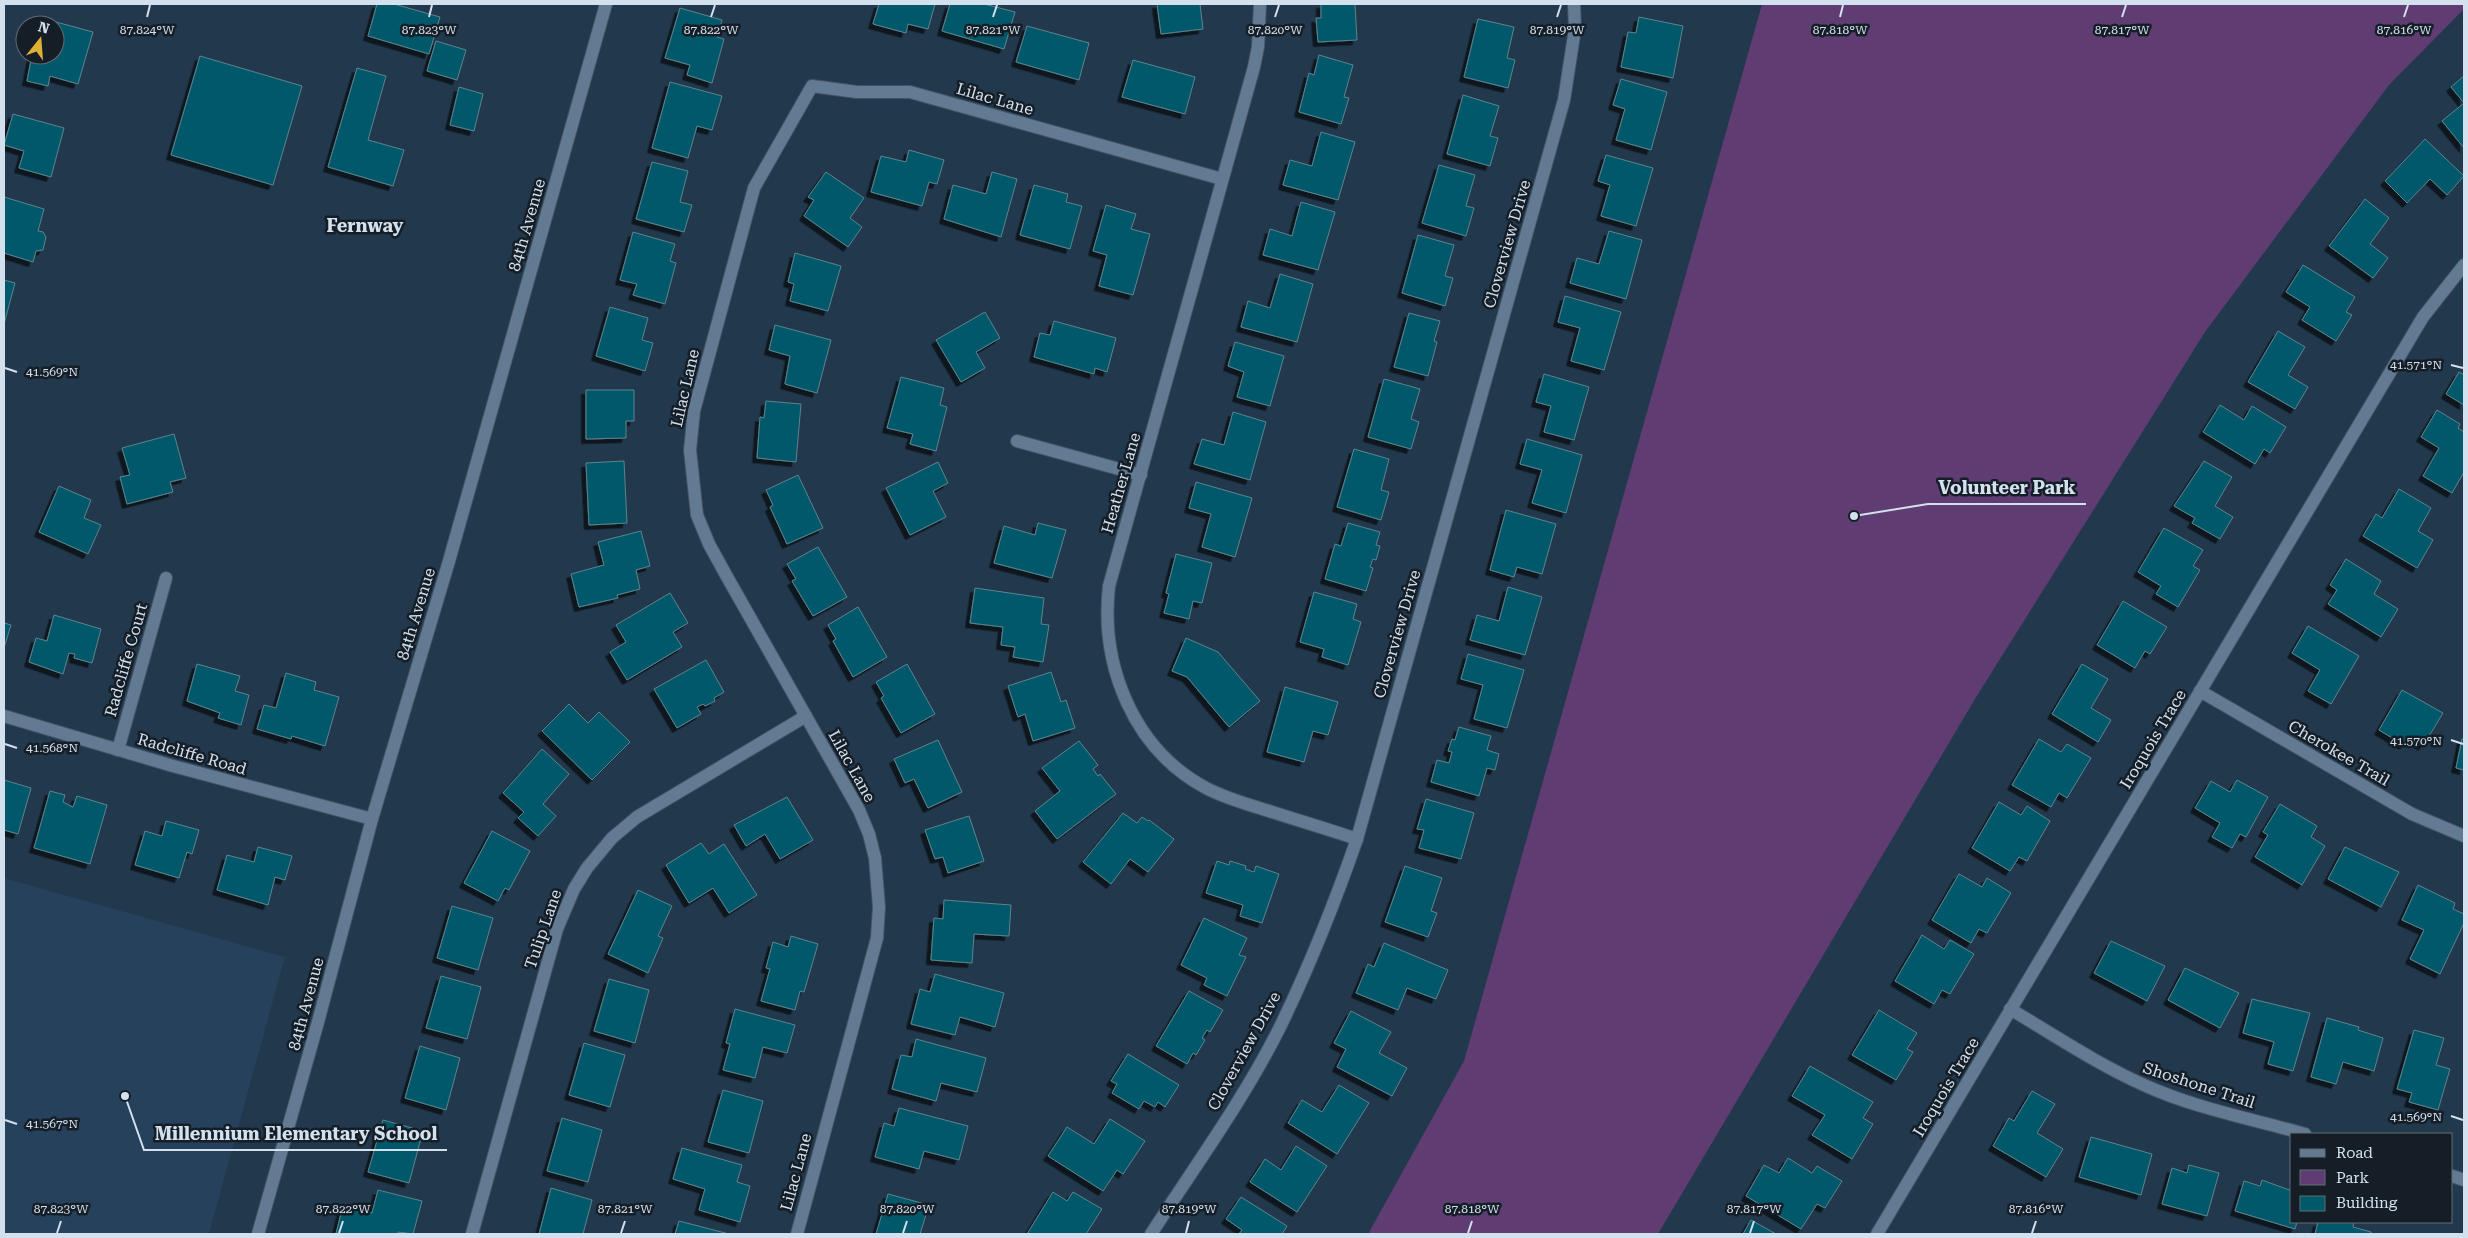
<svg xmlns="http://www.w3.org/2000/svg" width="2468" height="1238" viewBox="0 0 2468 1238" font-family="'Roboto Serif',serif">
<style>
.built{fill:#26415b}
.green{fill:#5f3c72}
.building{fill:#00596a;stroke:#5d848e;filter:url(#shadow)}
.lines{fill:none;stroke-linecap:round;stroke-linejoin:round}
.minor-casing{stroke:#425566;stroke-width:14}
.minor{stroke:#637b92;stroke-width:12}
.ticks{fill:none;stroke:#d3e0ed;stroke-width:2}
.labels{text-anchor:middle;dominant-baseline:central;stroke-width:5;stroke-linejoin:round;paint-order:stroke}
.street-label{font-size:16px;fill:#d3e0ed;stroke:#151e27}
.neighbourhood-label{font-size:18px;font-weight:bold;fill:#d3e0ed;stroke:#151e27}
.ticks-label{font-size:12px;text-anchor:middle;fill:#d3e0ed;stroke:#151e27;stroke-width:5;stroke-linejoin:round;paint-order:stroke}
.leader{fill:none;stroke:#d3e0ed;stroke-width:2}
.callout-dot{fill:#d3e0ed;stroke:#151e27;stroke-width:2}
.callout-label{font-size:18px;text-anchor:middle;font-weight:bold;fill:#d3e0ed;stroke:#151e27;stroke-width:5;stroke-linejoin:round;paint-order:stroke}
</style>
<defs>
<filter id="shadow"><feDropShadow dx="-4.5" dy="4.5" stdDeviation="0" flood-color="#0009"/></filter>
</defs>
<rect width="100%" height="100%" fill="#22384c"/>
<polygon class="built" points="4,878 285,957 209,1234 4,1234"/>
<polygon class="green" points="1762,4 2464,4 2464,9 2389,85 2205,332 1975,699 1658,1234 1368,1234 1464,1061"/>
<g class="building">
<polygon points="377,4 394,4 440,17 429,54 368,36"/>
<polygon points="879,4 935,4 928,29 908,24 906,33 873,24"/>
<polygon points="950,4 984,4 1015,12 1004,49 942,31"/>
<polygon points="1157,4 1200,4 1203,29 1161,34"/>
<polygon points="1321,4 1355,4 1357,40 1318,42 1316,18 1321,18"/>
<polygon points="680,8 722,20 717,37 724,39 712,83 687,75 690,65 665,58"/>
<polygon points="1639,17 1683,26 1673,78 1621,67 1628,32 1636,33"/>
<polygon points="1478,19 1514,27 1507,58 1515,60 1508,88 1464,77"/>
<polygon points="56,22 93,32 78,84 50,76 48,86 27,81 32,55 55,55"/>
<polygon points="1027,26 1089,43 1079,80 1016,62"/>
<polygon points="436,41 466,50 457,80 427,71"/>
<polygon points="1319,55 1353,65 1344,97 1349,98 1341,124 1299,112 1309,73 1314,75"/>
<polygon points="200,56 302,86 273,185 171,155"/>
<polygon points="1133,60 1195,77 1185,114 1122,97"/>
<polygon points="357,68 386,76 368,140 404,150 393,186 328,167"/>
<polygon points="2464,76 2464,148 2442,121 2464,103 2451,87"/>
<polygon points="1621,79 1667,92 1651,150 1616,140 1625,109 1613,105"/>
<polygon points="670,82 722,96 712,130 697,126 688,158 652,148"/>
<polygon points="459,87 483,94 474,131 450,125"/>
<polygon points="1463,95 1499,106 1490,136 1498,138 1490,166 1447,154"/>
<polygon points="13,114 64,128 51,177 19,168 24,151 4,145"/>
<polygon points="1321,132 1355,142 1338,200 1283,185 1290,160 1312,166"/>
<polygon points="2425,139 2464,176 2447,195 2430,179 2407,203 2385,181"/>
<polygon points="909,150 944,160 937,184 929,182 922,206 871,192 881,156 906,162"/>
<polygon points="1606,155 1653,168 1636,226 1601,216 1610,185 1598,181"/>
<polygon points="652,162 688,171 680,202 692,205 684,232 636,219"/>
<polygon points="1439,165 1475,175 1466,206 1474,208 1466,236 1422,223"/>
<polygon points="826,172 864,198 850,218 862,227 848,247 804,216 814,200 808,197"/>
<polygon points="992,172 1017,179 1001,237 944,219 953,185 986,194"/>
<polygon points="1034,185 1068,194 1066,202 1082,206 1070,249 1020,235"/>
<polygon points="4,197 44,209 38,231 43,232 46,237 43,250 36,251 33,262 4,253"/>
<polygon points="2365,199 2389,218 2370,244 2388,258 2373,278 2329,246"/>
<polygon points="1301,202 1335,212 1318,270 1263,255 1270,229 1292,236"/>
<polygon points="1106,205 1136,214 1131,229 1150,234 1133,295 1099,286 1107,255 1093,251"/>
<polygon points="1609,231 1642,240 1626,299 1570,283 1577,258 1599,264"/>
<polygon points="633,232 675,244 670,261 676,263 665,304 633,295 637,284 620,280"/>
<polygon points="1418,235 1454,245 1445,276 1453,278 1445,306 1402,293"/>
<polygon points="795,253 841,266 828,311 790,301 794,284 788,282"/>
<polygon points="2303,265 2355,297 2346,312 2352,315 2336,341 2302,320 2310,307 2286,292"/>
<polygon points="1280,274 1313,284 1297,342 1241,327 1248,301 1270,308"/>
<polygon points="4,280 15,283 4,324"/>
<polygon points="1565,296 1621,312 1604,370 1571,361 1580,328 1558,322"/>
<polygon points="610,307 648,318 642,340 653,343 645,371 596,356"/>
<polygon points="985,312 1000,338 976,352 985,368 961,382 936,340"/>
<polygon points="1409,313 1440,321 1434,341 1437,342 1428,376 1394,367"/>
<polygon points="1054,321 1116,338 1107,372 1095,368 1094,374 1034,357 1040,333 1050,335"/>
<polygon points="775,325 831,340 817,393 785,384 790,356 769,350"/>
<polygon points="2278,331 2305,347 2288,375 2308,387 2295,409 2248,382"/>
<polygon points="1235,342 1284,356 1270,406 1237,397 1244,372 1228,366"/>
<polygon points="2459,372 2464,375 2464,405 2446,394"/>
<polygon points="1544,374 1589,387 1574,440 1544,432 1551,406 1536,402"/>
<polygon points="901,377 944,388 940,405 947,407 936,451 910,444 913,434 887,428"/>
<polygon points="1384,379 1420,389 1411,419 1419,422 1411,449 1368,437"/>
<polygon points="586,390 634,390 634,421 626,421 626,438 586,439"/>
<polygon points="766,401 801,404 796,462 757,458 760,417 764,418"/>
<polygon points="2220,405 2244,420 2252,406 2286,427 2270,453 2264,449 2255,464 2203,432"/>
<polygon points="2437,410 2460,424 2458,428 2464,432 2464,472 2452,493 2423,476 2439,448 2421,437"/>
<polygon points="1233,412 1266,422 1250,480 1194,464 1202,439 1224,445"/>
<polygon points="174,434 186,478 170,482 173,492 127,504 120,477 130,475 122,448"/>
<polygon points="1527,439 1582,455 1566,513 1532,503 1542,470 1520,464"/>
<polygon points="1354,449 1389,459 1381,490 1389,492 1381,520 1337,507"/>
<polygon points="624,461 627,523 589,525 586,463"/>
<polygon points="2204,461 2232,477 2215,506 2233,517 2220,539 2192,523 2195,518 2174,506"/>
<polygon points="938,462 948,483 933,491 946,517 910,535 886,488"/>
<polygon points="798,475 823,528 787,544 770,507 773,505 766,490"/>
<polygon points="1196,482 1252,498 1235,557 1202,547 1211,514 1189,508"/>
<polygon points="59,486 91,500 84,518 101,525 88,554 39,532"/>
<polygon points="2399,489 2431,508 2418,531 2433,540 2417,568 2363,536 2376,514 2382,518"/>
<polygon points="1506,510 1556,524 1542,574 1517,567 1514,577 1490,570"/>
<polygon points="1038,523 1066,530 1052,578 994,563 1004,526 1035,535"/>
<polygon points="1348,523 1380,532 1376,545 1380,546 1376,560 1373,559 1370,567 1373,568 1366,591 1325,579 1335,544 1341,546"/>
<polygon points="2164,528 2203,550 2193,566 2200,570 2178,607 2156,594 2161,586 2138,572"/>
<polygon points="641,531 650,566 636,570 640,589 617,595 618,598 579,607 571,574 604,565 598,542"/>
<polygon points="818,547 847,597 813,616 792,581 796,579 787,564"/>
<polygon points="1176,554 1212,563 1202,603 1193,601 1189,619 1164,613 1169,594 1166,593"/>
<polygon points="2346,559 2381,581 2374,594 2398,609 2381,637 2328,604 2337,590 2330,585"/>
<polygon points="1508,587 1542,597 1525,655 1470,640 1477,615 1499,621"/>
<polygon points="975,588 1044,598 1041,624 1049,625 1043,662 1013,657 1015,647 1001,645 1003,627 970,623"/>
<polygon points="1314,592 1357,604 1353,619 1361,622 1348,665 1322,657 1324,649 1300,642"/>
<polygon points="670,593 688,623 673,632 682,647 627,680 610,652 626,642 616,625"/>
<polygon points="2123,601 2167,627 2150,654 2145,651 2135,668 2097,645"/>
<polygon points="858,607 887,657 853,677 833,641 836,639 828,625"/>
<polygon points="54,615 101,629 92,663 74,658 75,654 69,653 63,674 29,662 36,638 47,641"/>
<polygon points="4,623 11,625 4,648"/>
<polygon points="2308,626 2359,656 2331,704 2308,691 2320,670 2292,653"/>
<polygon points="1186,638 1218,652 1260,701 1229,727 1187,677 1172,671"/>
<polygon points="1468,654 1524,670 1507,728 1474,719 1483,685 1461,679"/>
<polygon points="706,660 724,692 714,698 715,701 705,706 703,704 697,707 701,714 677,728 654,689"/>
<polygon points="197,664 240,676 235,691 249,695 241,725 218,718 220,713 187,701"/>
<polygon points="907,664 935,714 901,733 881,698 884,696 876,682"/>
<polygon points="2082,664 2108,679 2091,708 2111,720 2098,742 2052,714"/>
<polygon points="1051,672 1061,702 1066,700 1075,728 1033,741 1025,714 1018,717 1008,686"/>
<polygon points="286,673 316,682 314,690 339,697 325,746 292,736 291,739 257,729 264,705 276,708"/>
<polygon points="1285,687 1338,702 1328,735 1313,731 1304,762 1267,752"/>
<polygon points="2402,690 2443,713 2423,746 2409,737 2404,745 2379,730"/>
<polygon points="569,704 588,723 599,712 630,742 592,780 542,731"/>
<polygon points="1459,727 1491,736 1487,750 1499,754 1495,770 1487,768 1479,796 1431,782 1437,760 1449,763 1452,752 1448,751 1452,739 1455,740"/>
<polygon points="2039,739 2061,752 2067,744 2091,758 2067,798 2059,793 2051,807 2012,785"/>
<polygon points="2462,739 2464,739 2464,770 2456,768"/>
<polygon points="938,740 962,792 928,808 914,779 905,783 894,759"/>
<polygon points="1079,741 1098,765 1093,769 1098,776 1100,774 1116,794 1057,839 1035,811 1060,791 1042,768"/>
<polygon points="542,749 569,774 543,804 556,816 538,836 518,818 524,812 503,793"/>
<polygon points="4,780 31,788 18,834 4,830"/>
<polygon points="2237,780 2268,797 2246,837 2240,834 2232,848 2212,837 2220,823 2195,808 2211,781 2230,792"/>
<polygon points="50,791 65,795 63,802 73,807 77,796 107,805 90,864 34,848"/>
<polygon points="787,797 813,840 780,859 765,834 746,846 734,825"/>
<polygon points="1426,799 1474,813 1461,859 1419,848 1424,830 1417,829"/>
<polygon points="1999,802 2021,815 2027,806 2050,821 2027,861 2019,857 2010,871 1972,848"/>
<polygon points="2280,804 2317,826 2311,837 2325,846 2302,885 2255,857 2268,835 2263,832"/>
<polygon points="1123,813 1137,823 1142,817 1148,821 1149,820 1174,839 1148,872 1130,859 1111,884 1083,862"/>
<polygon points="969,816 984,861 948,873 943,857 935,859 925,830"/>
<polygon points="166,821 199,830 192,854 187,852 179,878 135,865 145,831 162,836"/>
<polygon points="492,831 530,851 509,890 505,888 498,901 464,883"/>
<polygon points="701,843 709,854 724,844 757,895 729,913 713,888 689,903 666,865"/>
<polygon points="258,847 292,856 285,880 275,877 268,905 217,890 227,855 254,862"/>
<polygon points="2345,847 2399,872 2381,907 2328,879"/>
<polygon points="1217,861 1229,865 1230,861 1246,866 1245,869 1254,872 1256,866 1279,874 1262,923 1240,916 1243,905 1206,893"/>
<polygon points="1405,866 1442,878 1431,911 1437,913 1428,937 1385,922"/>
<polygon points="1959,874 1982,887 1987,878 2011,893 1987,933 1979,929 1971,943 1932,920"/>
<polygon points="2418,885 2455,903 2453,909 2464,914 2464,923 2440,974 2410,959 2424,930 2402,920"/>
<polygon points="638,890 672,906 658,936 663,938 648,973 608,954"/>
<polygon points="944,900 1011,905 1009,936 974,934 972,963 931,960 934,918 943,919"/>
<polygon points="452,906 493,918 478,970 437,958"/>
<polygon points="1204,918 1247,938 1239,955 1246,957 1227,996 1204,985 1207,978 1181,965"/>
<polygon points="1922,935 1944,949 1950,940 1974,954 1950,994 1942,990 1934,1004 1895,981"/>
<polygon points="791,936 818,944 804,992 800,991 795,1010 761,1001 770,969 766,968 773,942 788,947"/>
<polygon points="2111,941 2165,966 2147,1001 2094,973"/>
<polygon points="1384,943 1448,970 1436,999 1407,988 1398,1010 1356,993 1368,964 1374,967"/>
<polygon points="2185,968 2239,993 2220,1028 2168,1000"/>
<polygon points="935,974 1004,993 995,1027 960,1017 955,1035 911,1024 920,989 930,992"/>
<polygon points="441,976 481,987 467,1039 426,1028"/>
<polygon points="609,979 649,990 635,1043 594,1031"/>
<polygon points="1189,991 1223,1010 1210,1032 1207,1030 1202,1038 1205,1040 1196,1055 1193,1053 1187,1064 1156,1046"/>
<polygon points="2252,999 2310,1013 2293,1071 2268,1064 2274,1042 2243,1033"/>
<polygon points="735,1009 795,1025 787,1053 763,1047 755,1078 723,1070 730,1044 726,1043"/>
<polygon points="1879,1010 1917,1033 1907,1049 1913,1052 1896,1080 1852,1055"/>
<polygon points="1351,1011 1391,1032 1379,1053 1407,1068 1392,1096 1337,1067 1346,1049 1334,1043"/>
<polygon points="2327,1018 2359,1027 2358,1030 2383,1038 2374,1071 2343,1062 2336,1084 2311,1077"/>
<polygon points="2414,1030 2444,1038 2436,1065 2450,1069 2438,1110 2409,1102 2412,1093 2397,1089"/>
<polygon points="916,1039 986,1058 977,1092 941,1083 936,1101 892,1089 901,1055 912,1057"/>
<polygon points="584,1043 625,1055 610,1107 569,1095"/>
<polygon points="420,1046 460,1058 446,1110 405,1098"/>
<polygon points="1128,1054 1179,1085 1165,1107 1158,1102 1155,1107 1144,1101 1139,1109 1112,1093 1117,1084 1111,1081"/>
<polygon points="1810,1066 1873,1102 1863,1118 1873,1124 1852,1159 1812,1135 1825,1115 1792,1096"/>
<polygon points="1339,1085 1369,1103 1337,1154 1288,1123 1302,1100 1322,1112"/>
<polygon points="723,1090 763,1101 749,1153 708,1142"/>
<polygon points="2032,1091 2055,1104 2037,1133 2063,1149 2046,1177 1993,1146 2009,1118 2014,1121"/>
<polygon points="899,1108 968,1126 959,1160 924,1151 919,1169 875,1157 884,1123 894,1126"/>
<polygon points="562,1118 602,1130 588,1182 547,1171"/>
<polygon points="1110,1119 1145,1141 1123,1174 1117,1170 1103,1191 1048,1156 1067,1127 1094,1144"/>
<polygon points="383,1120 423,1131 409,1183 368,1172"/>
<polygon points="2091,1137 2152,1154 2141,1195 2079,1177"/>
<polygon points="1296,1146 1327,1166 1297,1212 1250,1182 1265,1159 1281,1170"/>
<polygon points="682,1148 742,1165 737,1182 750,1186 740,1222 699,1210 705,1189 673,1179"/>
<polygon points="1788,1158 1812,1173 1817,1166 1842,1181 1825,1208 1817,1204 1801,1229 1746,1196 1764,1165 1779,1173"/>
<polygon points="2189,1165 2219,1173 2207,1216 2162,1204 2172,1168 2187,1173"/>
<polygon points="2262,1180 2292,1191 2292,1222 2297,1222 2295,1229 2235,1211 2244,1181 2260,1186"/>
<polygon points="551,1188 592,1200 583,1234 539,1234"/>
<polygon points="378,1190 422,1201 413,1234 398,1232 398,1234 336,1234 343,1205 372,1213"/>
<polygon points="1053,1192 1067,1201 1073,1192 1102,1209 1086,1234 1027,1234"/>
<polygon points="888,1194 929,1205 920,1234 876,1234"/>
<polygon points="1241,1197 1287,1226 1282,1234 1239,1234 1242,1230 1226,1219"/>
<polygon points="1751,1220 1776,1234 1743,1234"/>
<polygon points="679,1221 729,1234 675,1234"/>
<polygon points="2318,1222 2354,1222 2353,1227 2371,1232 2371,1234 2315,1234"/>
</g>
<g class="lines">
<defs>
<g id="minor">
<path d="M1260 4 1258 47 1254 67 1109 586C1100 665 1133 749 1206 788 1225 798 1246 804 1266 810 1297 820 1327 829 1357 839"/>
<polyline points="1017,441 1141,475"/>
<polyline points="2200,691 2412,814 2464,836"/>
<polyline points="4,716 173,766 372,819"/>
<polyline points="118,750 166,578"/>
<path d="M2010 1009C2054 1035 2097 1064 2144 1085 2194 1108 2252 1119 2305 1134"/>
<polyline points="2452,1176 2464,1180"/>
<polyline points="258,1234 318,1022 372,819 449,561 606,4"/>
<polyline points="472,1234 557,929 574,889 587,868 612,838 637,817 806,716"/>
<polyline points="797,1234 877,938 879,907 875,858 869,834 859,810 726,575 709,544 697,515 690,450 694,411 754,188 812,86 857,92 910,92 1222,179"/>
<path d="M1151 1234C1195 1166 1245 1098 1281 1025 1310 965 1335 902 1357 839L1564 100 1575 29 1574 4"/>
<polyline points="1877,1234 2423,317 2464,265"/>
</g>
</defs>
<use href="#minor" class="minor-casing"/>
<use href="#minor" class="minor"/>
</g>
<path class="ticks" d="M147 17 150 5M429 17 432 5M711 17 715 5M993 17 997 5M1275 17 1279 5M1557 17 1561 5M1840 17 1843 5M2122 17 2126 5M2404 17 2408 5M2451 365 2463 368M5 368 17 372M2451 740 2463 744M5 744 17 748M2451 1116 2463 1120M5 1120 17 1124M57 1233 61 1221M339 1233 343 1221M621 1233 625 1221M903 1233 907 1221M1186 1233 1189 1221M1468 1233 1472 1221M1750 1233 1754 1221M2032 1233 2036 1221"/>
<g class="labels">
<g class="street-label">
<text transform="translate(995 99) rotate(16)">Lilac Lane</text>
<text transform="translate(527 225) rotate(-74)">84th Avenue</text>
<text transform="translate(1507 244) rotate(-74)">Cloverview Drive</text>
<text transform="translate(685 388) rotate(-77)">Lilac Lane</text>
<text transform="translate(1121 483) rotate(-74)">Heather Lane</text>
<text transform="translate(416 614) rotate(-73)">84th Avenue</text>
<text transform="translate(1397 634) rotate(-74)">Cloverview Drive</text>
<text transform="translate(126 660) rotate(-74)">Radcliffe Court</text>
<text transform="translate(2153 739) rotate(-59)">Iroquois Trace</text>
<text transform="translate(2339 753) rotate(30)">Cherokee Trail</text>
<text transform="translate(192 754) rotate(16)">Radcliffe Road</text>
<text transform="translate(852 766) rotate(61)">Lilac Lane</text>
<text transform="translate(543 929) rotate(-71)">Tulip Lane</text>
<text transform="translate(306 1004) rotate(-75)">84th Avenue</text>
<text transform="translate(1244 1051) rotate(-61)">Cloverview Drive</text>
<text transform="translate(2199 1085) rotate(18)">Shoshone Trail</text>
<text transform="translate(1946 1087) rotate(-59)">Iroquois Trace</text>
<text transform="translate(796 1172) rotate(-75)">Lilac Lane</text>
</g>
<g class="neighbourhood-label">
<text x="365" y="225">Fernway</text>
</g>
</g>
<g class="ticks-label">
<text x="147" y="34">87.824°W</text>
<text x="429" y="34">87.823°W</text>
<text x="711" y="34">87.822°W</text>
<text x="993" y="34">87.821°W</text>
<text x="1275" y="34">87.820°W</text>
<text x="1557" y="34">87.819°W</text>
<text x="1840" y="34">87.818°W</text>
<text x="2122" y="34">87.817°W</text>
<text x="2404" y="34">87.816°W</text>
<text x="2416" y="369">41.571°N</text>
<text x="52" y="376">41.569°N</text>
<text x="2416" y="745">41.570°N</text>
<text x="52" y="752">41.568°N</text>
<text x="2416" y="1121">41.569°N</text>
<text x="52" y="1128">41.567°N</text>
<text x="61" y="1213">87.823°W</text>
<text x="343" y="1213">87.822°W</text>
<text x="625" y="1213">87.821°W</text>
<text x="907" y="1213">87.820°W</text>
<text x="1189" y="1213">87.819°W</text>
<text x="1472" y="1213">87.818°W</text>
<text x="1754" y="1213">87.817°W</text>
<text x="2036" y="1213">87.816°W</text>
</g>
<path class="leader" d="M1854 516L1928 504H2086M125 1096L144 1150H447"/>
<g class="callout-dot">
<circle cx="1854" cy="516" r="5"/>
<circle cx="125" cy="1096" r="5"/>
</g>
<g class="callout-label">
<text x="2007" y="494">Volunteer Park</text>
<text x="296" y="1140">Millennium Elementary School</text>
</g>
<rect width="2468" height="1238" fill="none" stroke="#d3e0ed" stroke-width="10"/>
<rect x="2290" y="1133" width="162" height="90" fill="#151e27" stroke="#616c76"/>
<rect x="2300" y="1149" width="25" height="8" fill="#637b92" stroke="#616c76"/>
<text x="2336" y="1158" font-size="15" fill="#d3e0ed">Road</text>
<rect x="2300" y="1170" width="25" height="15" fill="#5f3c72" stroke="#616c76"/>
<text x="2336" y="1183" font-size="15" fill="#d3e0ed">Park</text>
<rect x="2300" y="1196" width="25" height="15" fill="#00596a" stroke="#616c76"/>
<text x="2336" y="1208" font-size="15" fill="#d3e0ed">Building</text>
<g transform="translate(40 40) rotate(17)"><circle r="24" fill="#151e27" stroke="#616c76"/>
<path d="M0-4L9 19L0 12L-9 19Z" fill="#e0b034"/>
<text y="-8" font-size="14" font-weight="bold" text-anchor="middle" fill="#d3e0ed">N</text>
</g>
</svg>
